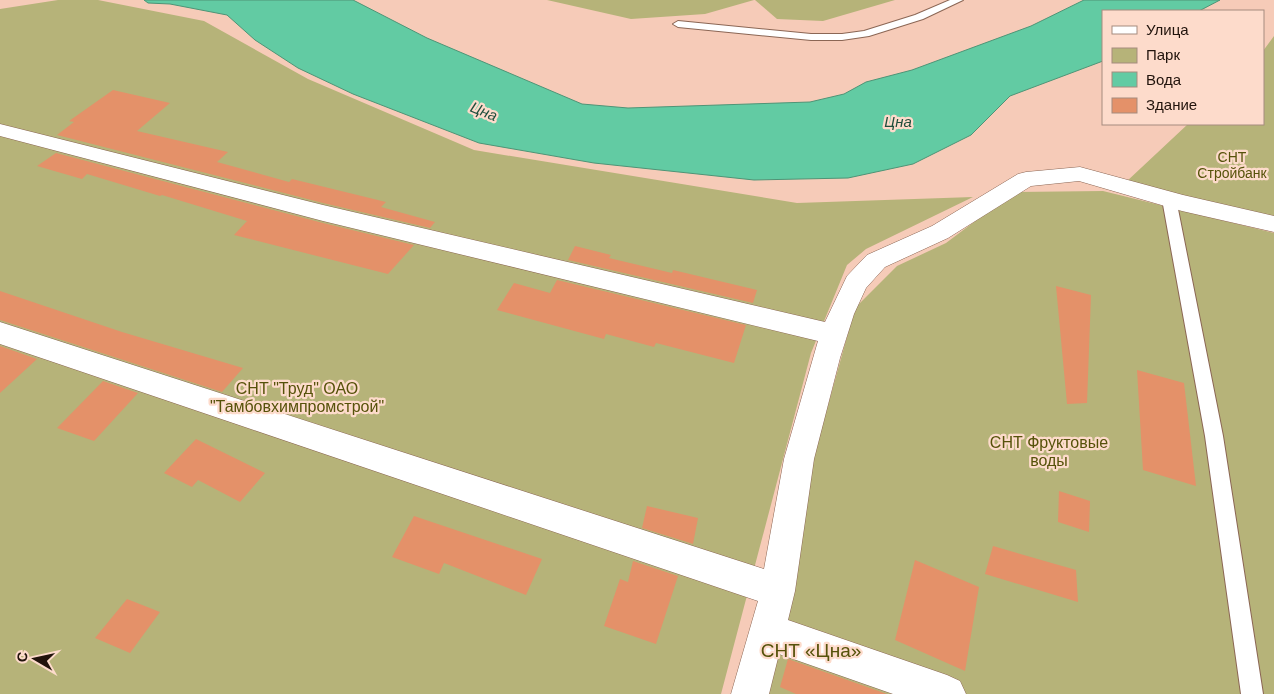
<svg xmlns="http://www.w3.org/2000/svg" width="1274" height="694" viewBox="0 0 1274 694" font-family="Helvetica,sans-serif">
<style>
.green{fill:#b6b379}
.water{fill:#62cba3;stroke:#4e9476}
.building{fill:#e49169}
.lines{fill:none;stroke-linecap:round;stroke-linejoin:round}
.service-casing{stroke:#8b6654;stroke-width:2}
.minor-casing{stroke:#8b6654;stroke-width:1}
.service{fill:#fff;fill-rule:evenodd}
.minor{fill:#fff;fill-rule:evenodd}
.labels{text-anchor:middle;dominant-baseline:central;stroke-width:4.5;stroke-linejoin:round;paint-order:stroke}
.far-park-label{font-size:14px;fill:#56520a;stroke:#fddbcb}
.far-water-label{font-size:15px;font-style:italic;fill:#214e3d;stroke:#fddbcb}
.park-label{font-size:16px;fill:#56520a;stroke:#fddbcb}
.near-park-label{font-size:19px;fill:#56520a;stroke:#fddbcb}
</style>
<rect width="100%" height="100%" fill="#f6cbb8"/>
<g class="green">
<polygon points="58,0 98,0 204,21 308,79 474,150 797,203 973,197 866,249 847,265 811,353 721,694 0,694 0,9"/>
<polygon points="547,0 754,0 705,14 631,19"/>
<polygon points="755,0 895,0 823,21 777,19"/>
<polygon points="1274,36 1274,217 1126,182 1188,124 1263,124 1263,51"/>
<polygon points="1103,191 1274,233 1274,694 754,694 777,589 855,308 897,266 946,243 1014,192"/>
</g>
<polygon class="water" points="144,0 353,0 427,38 582,104 628,108 810,102 844,94 866,82 912,70 1031,26 1084,0 1220,0 1199,11 1103,11 1103,61 1010,96 971,135 913,164 848,178 754,180 594,163 479,143 353,94 298,68 255,40 227,15 170,4 148,3"/>
<g class="building">
<polygon points="113,90 170,103 137,131 228,152 217,162 289,182 292,179 386,202 381,207 435,222 430,228 323,203 57,135 74,122 69,121"/>
<polygon points="56,153 323,223 414,245 388,274 234,235 247,221 162,195 160,196 87,174 82,179 37,166"/>
<polygon points="575,246 611,255 609,258 672,273 673,270 757,290 753,303 568,260"/>
<polygon points="557,280 746,325 734,363 656,343 654,347 606,334 604,339 497,310 514,283 550,293"/>
<polygon points="1056,286 1091,295 1087,403 1067,404"/>
<polygon points="0,291 122,332 243,368 222,392 0,320"/>
<polygon points="0,346 37,359 0,393"/>
<polygon points="1137,370 1184,383 1196,486 1143,470"/>
<polygon points="103,381 138,393 94,441 57,428"/>
<polygon points="196,439 265,473 240,502 198,480 192,487 164,473"/>
<polygon points="1059,491 1090,501 1089,532 1058,522"/>
<polygon points="647,506 698,518 693,544 642,528"/>
<polygon points="414,516 542,559 526,595 444,563 439,574 392,557"/>
<polygon points="993,546 1076,570 1078,602 985,574"/>
<polygon points="915,560 979,587 965,671 895,640"/>
<polygon points="633,561 678,576 656,644 604,626 620,579 628,582"/>
<polygon points="127,599 160,612 130,653 95,638"/>
<polygon points="788,659 887,694 796,694 780,687"/>
</g>
<g class="lines">
<defs>
<g id="service">
<polygon points="950,0 963,0 923,19 869,36 842,40 811,40 678,27 673,24 678,21 811,34 842,34 864,31 915,15"/>
<polygon points="1169,195 1174,196 1176,199 1223,436 1263,694 1241,694 1205,436 1162,199 1164,196"/>
</g>
<polygon id="minor" points="0,124 323,205 825,322 847,276 867,255 932,226 1018,174 1026,172 1080,167 1183,195 1274,216 1274,232 1182,211 1079,181 1031,186 948,238 885,267 866,288 854,314 840,358 814,459 795,591 788,620 947,675 960,681 966,694 893,694 779,654 769,694 731,694 758,601 0,344 0,322 764,569 784,459 818,341 323,221 0,136"/>
</defs>
<use href="#service" class="service-casing"/>
<use href="#minor" class="minor-casing"/>
<use href="#service" class="service"/>
<use href="#minor" class="minor"/>
</g>
<g class="labels">
<g class="far-park-label">
<text x="1232" y="157">СНТ<tspan x="1232" dy="16">Стройбанк</tspan></text>
</g>
<g class="far-water-label">
<text transform="translate(484 111) rotate(22)">Цна</text>
<text x="898" y="121">Цна</text>
</g>
<g class="park-label">
<text x="297" y="388">СНТ "Труд" ОАО<tspan x="297" dy="18">"Тамбовхимпромстрой"</tspan></text>
<text x="1049" y="442">СНТ Фруктовые<tspan x="1049" dy="18">воды</tspan></text>
</g>
<g class="near-park-label">
<text x="811" y="650">СНТ «Цна»</text>
</g>
</g>
<rect x="1102" y="10" width="162" height="115" fill="#fddbcb" stroke="#a58b7f"/>
<rect x="1112" y="26" width="25" height="8" fill="#ffffff" stroke="#a58b7f"/>
<text x="1146" y="35" font-size="15" fill="#21130c">Улица</text>
<rect x="1112" y="48" width="25" height="15" fill="#b6b379" stroke="#a58b7f"/>
<text x="1146" y="60" font-size="15" fill="#21130c">Парк</text>
<rect x="1112" y="72" width="25" height="15" fill="#62cba3" stroke="#a58b7f"/>
<text x="1146" y="85" font-size="15" fill="#21130c">Вода</text>
<rect x="1112" y="98" width="25" height="15" fill="#e49169" stroke="#a58b7f"/>
<text x="1146" y="110" font-size="15" fill="#21130c">Здание</text>
<g transform="translate(35 659) rotate(279)" stroke="#fddbcb" stroke-width="4" paint-order="stroke">
<path d="M0-4L9 19L0 12L-9 19Z" fill="#21130c"/>
<text y="-8" font-size="14" font-weight="bold" text-anchor="middle" fill="#21130c">С</text>
</g>
</svg>
